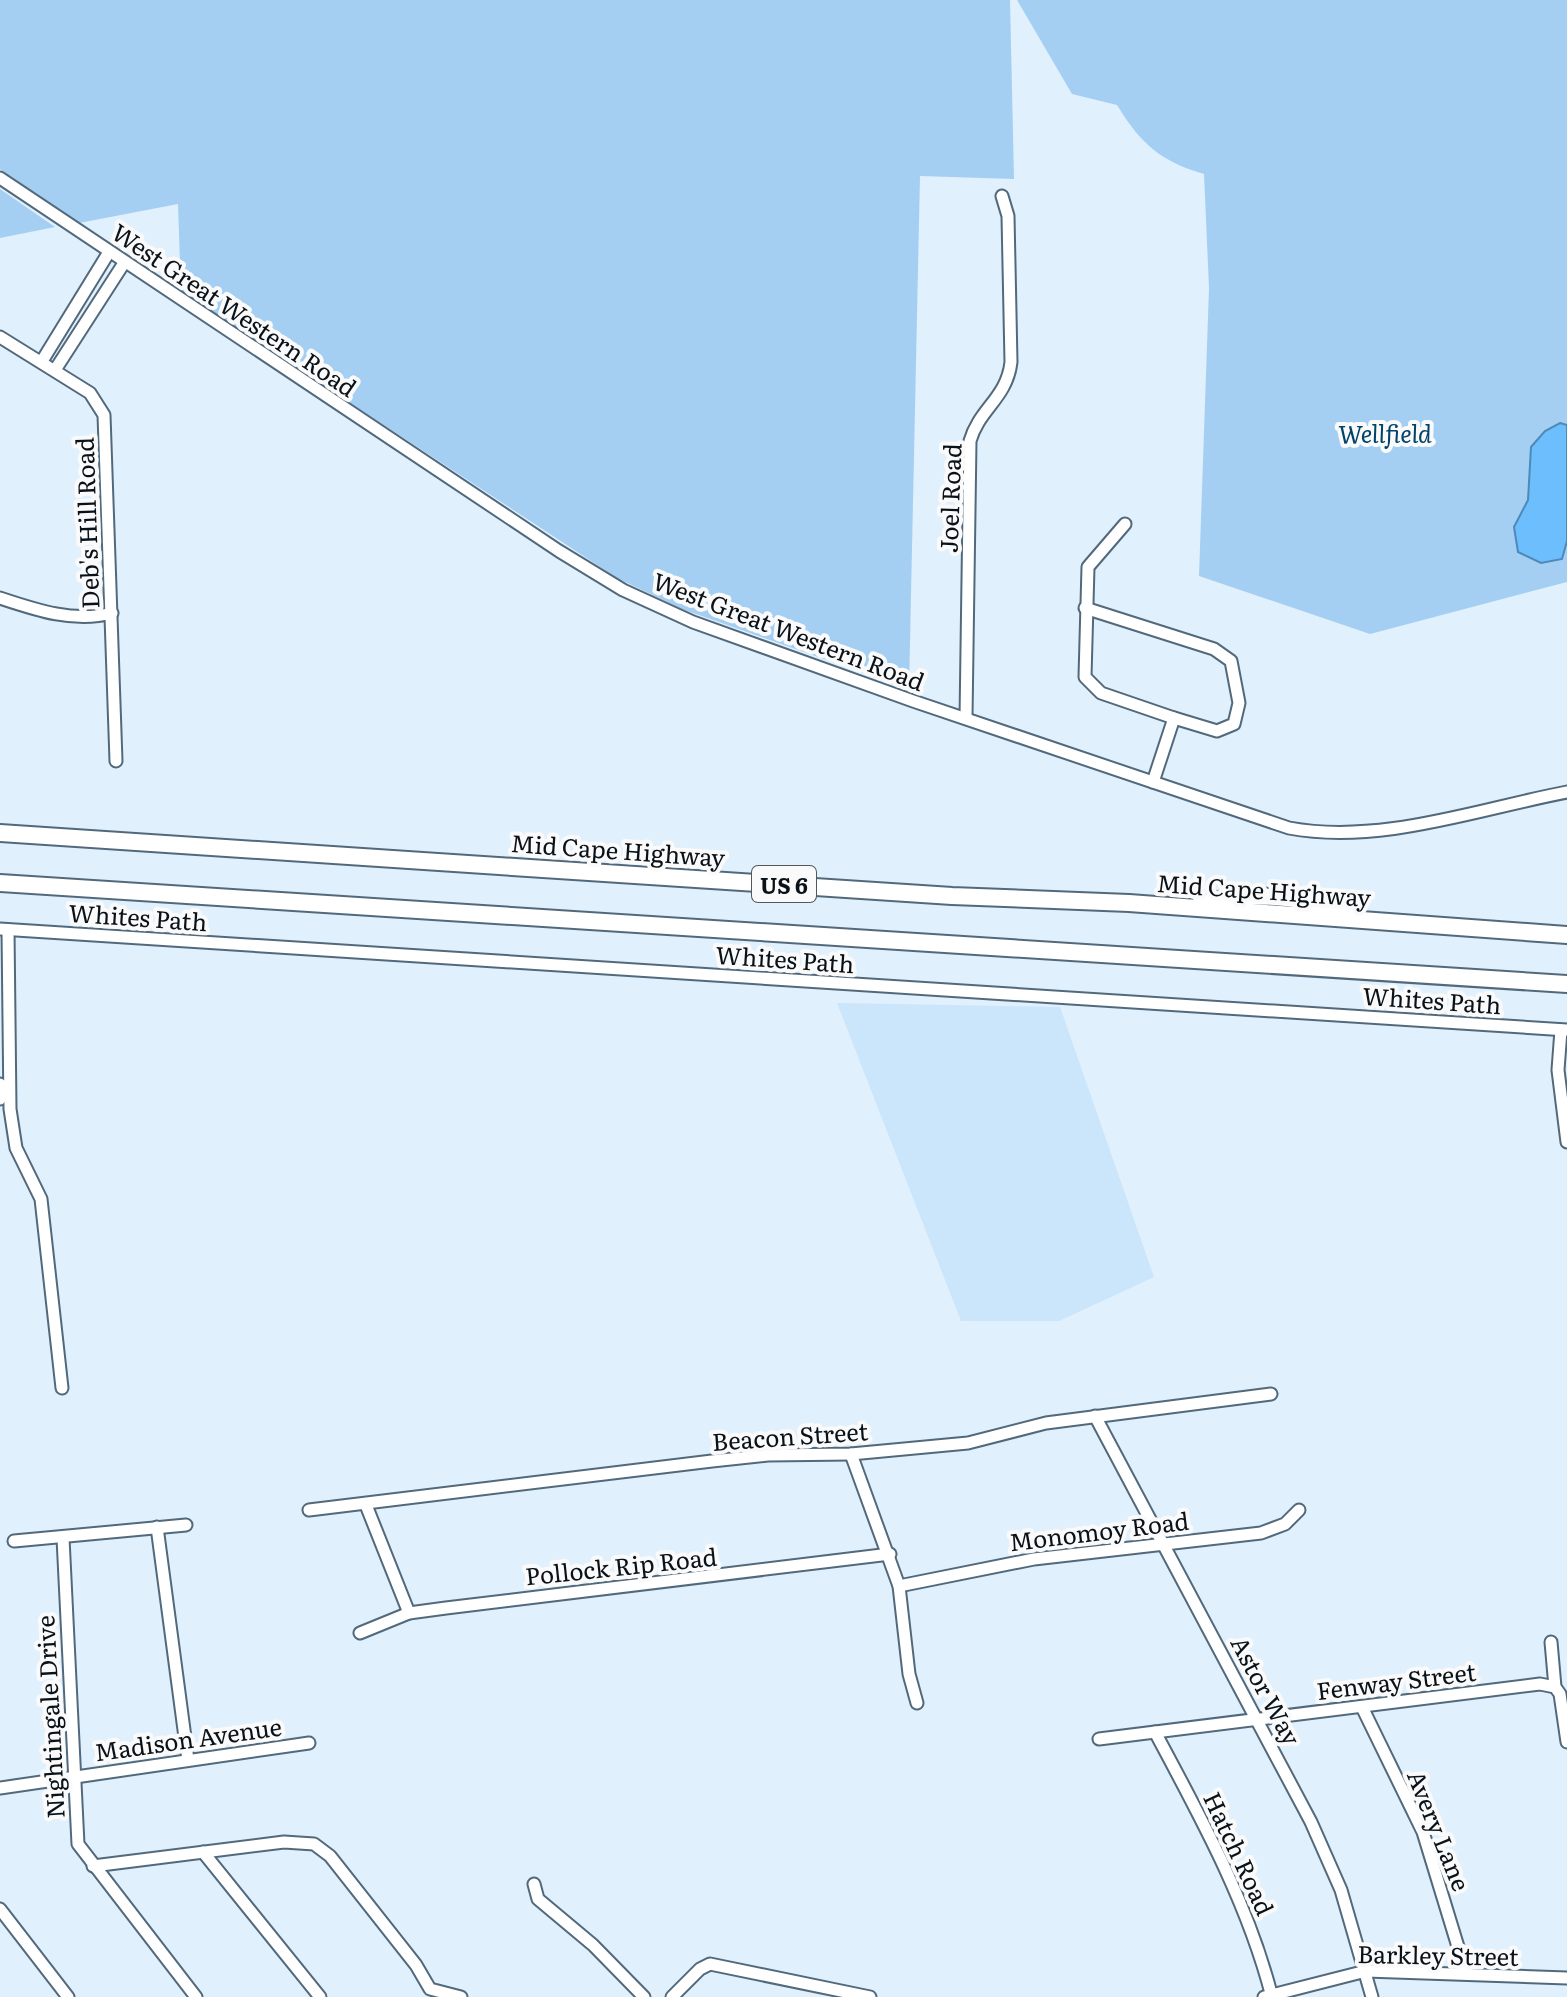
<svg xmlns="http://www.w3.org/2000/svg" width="1567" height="1997" viewBox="0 0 1567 1997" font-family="Literata,serif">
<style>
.built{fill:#cbe5fb}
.green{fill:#a4cff3}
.water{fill:#6cbefd;stroke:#4e8ab9;stroke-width:2}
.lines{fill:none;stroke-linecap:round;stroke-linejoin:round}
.minor-casing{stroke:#52697c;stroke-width:15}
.highway-casing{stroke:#52697c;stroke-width:20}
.minor{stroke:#fff;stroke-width:11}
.highway{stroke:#fff;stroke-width:16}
.labels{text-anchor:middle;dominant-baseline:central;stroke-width:8;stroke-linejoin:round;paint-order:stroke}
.shield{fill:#fafafa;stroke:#51585c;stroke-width:2}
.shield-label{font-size:22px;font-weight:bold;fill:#091219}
.street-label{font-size:24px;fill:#091219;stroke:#fafafa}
.park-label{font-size:24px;font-style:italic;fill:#00436b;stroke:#fafafa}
</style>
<rect width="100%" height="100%" fill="#e0f0fd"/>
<polygon class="built" points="837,1003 1060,1007 1154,1277 1059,1321 961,1321"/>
<g class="green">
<polygon points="0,0 1010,0 1014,179 920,176 909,689 682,609 617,578 181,292 178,204 79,223 0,169"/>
<path d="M1017 0H1567V582L1370 634 1199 576 1209 288 1204 174C1160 161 1141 144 1117 105L1072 94Z"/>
<polygon points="0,189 55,227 0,238"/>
</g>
<polygon class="water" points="1560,423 1567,425 1567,541 1562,559 1541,563 1518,552 1514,527 1528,500 1531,447 1545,431"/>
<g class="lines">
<defs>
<g id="minor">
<path d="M0 178 559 551 623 590 693 622 913 701 1289 828C1380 845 1478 809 1567 792"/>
<polyline points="0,337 90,393 104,415 116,761"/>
<polyline points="42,361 109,252"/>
<polyline points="55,370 124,263"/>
<polyline points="1125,524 1088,567 1085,677 1101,693 1174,718 1153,782"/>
<path d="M0 598C36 610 74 623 112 613"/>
<polyline points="1085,608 1214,649 1231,661 1239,703 1234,724 1217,731 1174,718"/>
<path d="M966 718 970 441C979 409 1007 398 1011 362L1008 216 1002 196"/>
<polyline points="0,929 1567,1030"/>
<polyline points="8,930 10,1109 16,1148 41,1199 62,1388"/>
<polyline points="1561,1030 1558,1070 1567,1142"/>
<polyline points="0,1084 0,1099"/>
<polyline points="1095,1416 1311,1822 1341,1890 1372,1997"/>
<polyline points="851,1454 899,1586 909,1674 917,1703"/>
<polyline points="366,1505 409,1613"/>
<polyline points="309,1510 712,1461 768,1455 851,1454 968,1443 1046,1423 1271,1394"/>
<polyline points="157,1527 188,1760"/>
<polyline points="63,1538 78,1844 196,1997"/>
<polyline points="14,1541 186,1525"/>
<polyline points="899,1586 1034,1559 1261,1533 1285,1524 1299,1510"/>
<polyline points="360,1633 409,1613 446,1608 890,1554"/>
<polyline points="1551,1642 1555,1687 1560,1694 1567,1742"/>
<polyline points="1362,1707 1423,1832 1466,1973"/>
<path d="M1155 1732C1201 1818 1248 1903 1272 1997"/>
<polyline points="1099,1739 1540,1684 1555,1687"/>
<polyline points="0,1788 309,1743"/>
<polyline points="203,1852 320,1997"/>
<polyline points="93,1866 284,1842 314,1844 330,1856 416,1965 430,1989 461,1997"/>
<polyline points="534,1884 538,1899 593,1945 644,1997"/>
<polyline points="0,1909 68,1997"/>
<polyline points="672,1997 700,1969 710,1964 870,1997"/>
<polyline points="1264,1997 1366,1971 1567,1978"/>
</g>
<g id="highway">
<polyline points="0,833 952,896 1129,903 1567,935"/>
<polyline points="0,883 1567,984"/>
<path d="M1199 905C1239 891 1312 894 1348 916"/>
</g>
</defs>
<use href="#minor" class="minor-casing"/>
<use href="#highway" class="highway-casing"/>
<use href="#minor" class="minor"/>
<use href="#highway" class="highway"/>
</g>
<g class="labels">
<rect class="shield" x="752" y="866" width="64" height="36" rx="6"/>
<g class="shield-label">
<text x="784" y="884">US 6</text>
</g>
<g class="street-label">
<text transform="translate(235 309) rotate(34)">West Great Western Road</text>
<text transform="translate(949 498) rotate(-88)">Joel Road</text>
<text transform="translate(86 523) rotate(-92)">Deb's Hill Road</text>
<text transform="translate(789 630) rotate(21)">West Great Western Road</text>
<text transform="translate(618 849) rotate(4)">Mid Cape Highway</text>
<text transform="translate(1264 889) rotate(4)">Mid Cape Highway</text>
<text transform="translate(138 916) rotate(4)">Whites Path</text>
<text transform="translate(785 958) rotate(4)">Whites Path</text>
<text transform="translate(1432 999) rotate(4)">Whites Path</text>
<text transform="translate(790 1435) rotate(-4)">Beacon Street</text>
<text transform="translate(1099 1530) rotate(-7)">Monomoy Road</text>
<text transform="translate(621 1565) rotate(-6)">Pollock Rip Road</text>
<text transform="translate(1396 1680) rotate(-7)">Fenway Street</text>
<text transform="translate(1267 1690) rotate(62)">Astor Way</text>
<text transform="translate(49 1717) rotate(-93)">Nightingale Drive</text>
<text transform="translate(188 1738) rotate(-8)">Madison Avenue</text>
<text transform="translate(1440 1830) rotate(68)">Avery Lane</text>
<text transform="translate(1240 1853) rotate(65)">Hatch Road</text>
<text transform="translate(1438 1954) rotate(1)">Barkley Street</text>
</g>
<g class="park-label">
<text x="1385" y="432">Wellfield</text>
</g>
</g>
</svg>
